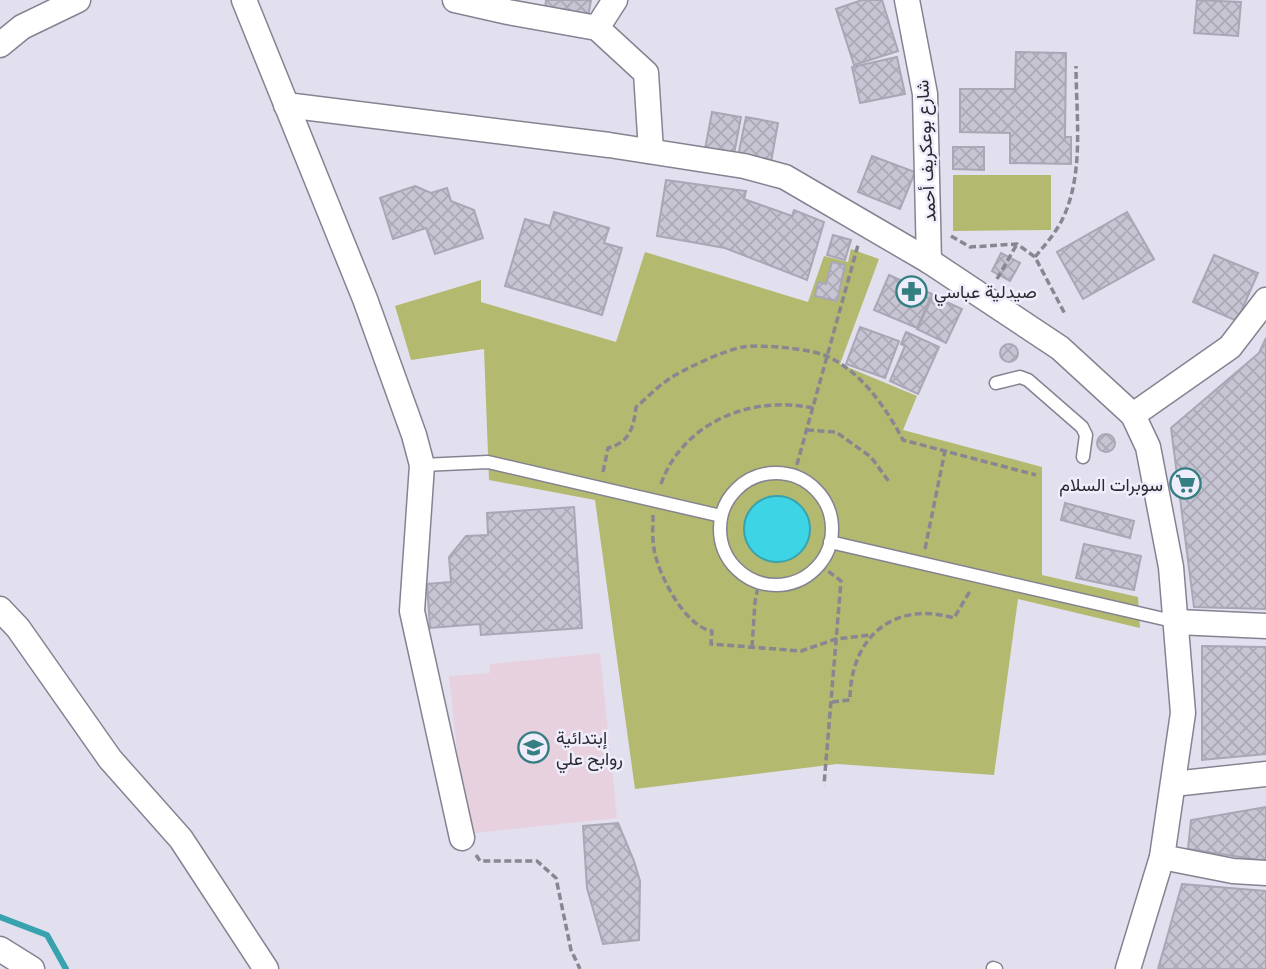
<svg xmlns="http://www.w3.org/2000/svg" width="1266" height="969" viewBox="0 0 1266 969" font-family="'Playfair Display',Vazirmatn,serif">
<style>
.education{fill:#e7d1df}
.green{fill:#b3b96e}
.water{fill:#3dd5e5;stroke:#38a2ae;stroke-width:2}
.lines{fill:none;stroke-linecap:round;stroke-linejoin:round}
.stream{stroke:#38a2ae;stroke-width:6}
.building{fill:url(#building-cross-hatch);stroke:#a9a6b5;stroke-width:2}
.lane-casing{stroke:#858391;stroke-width:15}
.street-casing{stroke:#858391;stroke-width:27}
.path{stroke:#888791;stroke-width:3.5;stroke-dasharray:7 3.5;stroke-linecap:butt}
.lane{stroke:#fff;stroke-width:12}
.street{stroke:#fff;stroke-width:24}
.labels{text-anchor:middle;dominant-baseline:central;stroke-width:5;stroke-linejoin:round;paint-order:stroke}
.street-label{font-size:18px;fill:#2b2a2f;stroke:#efedfc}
.poi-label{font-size:18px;fill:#2b2a2f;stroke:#efedfc;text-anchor:start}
</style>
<defs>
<pattern id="building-cross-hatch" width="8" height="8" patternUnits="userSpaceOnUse" patternTransform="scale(1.75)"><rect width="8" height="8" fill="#c7c5d3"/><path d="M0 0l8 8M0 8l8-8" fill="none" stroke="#aba9b5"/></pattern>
</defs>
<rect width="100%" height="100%" fill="#e2e0ef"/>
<polygon class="education" points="600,653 617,818 466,834 449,676 490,673 490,664"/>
<g class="green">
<polygon points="953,175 1051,175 1051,230 953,231"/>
<polygon points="851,249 879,259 840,364 917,396 903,430 1042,467 1042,575 1138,597 1140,628 1018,599 994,775 837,764 635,789 595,500 489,480 484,349 411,360 395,306 481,280 481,302 616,342 645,252 808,302 824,256 848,262"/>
</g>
<circle class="water" cx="777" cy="529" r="33"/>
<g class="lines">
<polyline class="stream" points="0,917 47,935 66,969"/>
</g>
<g class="building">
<polygon points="546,0 591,0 588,17 545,10"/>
<polygon points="862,0 882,0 898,51 854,65 836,9"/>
<polygon points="1197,0 1241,2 1238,36 1194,33"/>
<polygon points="1016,52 1066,53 1065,137 1071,137 1071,164 1010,163 1010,133 960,132 960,89 1015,89"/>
<polygon points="897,57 905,94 860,103 852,67"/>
<polygon points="712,112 741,117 734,154 705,149"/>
<polygon points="746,117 778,123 771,162 738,156"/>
<polygon points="953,147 984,147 984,170 953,169"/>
<polygon points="872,156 915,172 900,209 858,192"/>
<polygon points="666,180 746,191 744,199 792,216 794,210 824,222 807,280 725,248 657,236"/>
<polygon points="415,186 431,193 447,188 451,201 474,210 483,238 435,254 426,228 393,239 380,198"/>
<polygon points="554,212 609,228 604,243 622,248 602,315 505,286 525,219 550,226"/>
<polygon points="1127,212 1154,259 1083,299 1057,252"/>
<polygon points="833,235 851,240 845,260 827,255"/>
<polygon points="1001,253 1020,263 1010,281 992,271"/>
<polygon points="1214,255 1258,273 1237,321 1193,302"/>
<polygon points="832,262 845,265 837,301 815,296 818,282 826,284"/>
<polygon points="889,275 932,294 917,328 874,310"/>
<polygon points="933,296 962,309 946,343 917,329"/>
<polygon points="860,327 899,341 885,378 846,364"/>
<polygon points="906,332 939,347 918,394 890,381 905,346 901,344"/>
<polygon points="1266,338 1266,609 1194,607 1171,428 1259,353"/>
<circle cx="1009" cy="353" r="9"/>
<circle cx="1106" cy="443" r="9"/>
<polygon points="1065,503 1134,521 1130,538 1061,520"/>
<polygon points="574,507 582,628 481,635 480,624 430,628 427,584 451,582 449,557 466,536 488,535 487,513"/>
<polygon points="1084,544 1141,556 1134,590 1076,578"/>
<polygon points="1202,646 1266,647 1266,754 1202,760"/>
<polygon points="1266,807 1266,861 1188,849 1191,820"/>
<polygon points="618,823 634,861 640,881 639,940 603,944 587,888 583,826"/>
<polygon points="1182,884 1266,891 1266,969 1158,969"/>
</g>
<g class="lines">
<defs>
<g id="lane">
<polyline points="996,383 1020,377 1028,380 1082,427 1086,435 1083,457"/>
<polyline points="422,465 488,462 721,516"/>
<circle cx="776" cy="529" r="56"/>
<polyline points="830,542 1177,622"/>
<polyline points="993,968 996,969"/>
</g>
<g id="street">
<polyline points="244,0 365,299 414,435 422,465 412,611 462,838"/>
<polyline points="455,0 508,12 597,28 646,73 651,151"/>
<polyline points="907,0 925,94 929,261"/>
<polyline points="597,28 615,0"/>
<polyline points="0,45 22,27 78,0"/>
<polyline points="286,105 609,145 744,166 785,177 929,261 1060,348 1133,415 1148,447 1171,567 1183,713 1162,857 1128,969"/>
<polyline points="1133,415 1230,347 1266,300"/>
<polyline points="0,609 18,628 110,759 181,839 266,969"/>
<polyline points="1177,622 1266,626"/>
<polyline points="1173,784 1266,774"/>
<polyline points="1162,857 1233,871 1266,873"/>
<polyline points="0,949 32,969"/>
</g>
</defs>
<use href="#lane" class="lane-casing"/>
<use href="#street" class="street-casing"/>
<g class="path">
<polyline points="951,236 970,247 1017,244 1035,257 1065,314"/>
<path d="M1035 257C1044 246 1054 235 1061 222 1085 176 1076 117 1076 66"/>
<polyline points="997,279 1017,244"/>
<polyline points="807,430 836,432 871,457 890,483"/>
<path d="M603 472 608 448C629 443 634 427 636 407 647 398 657 387 669 379 684 369 725 350 743 347 761 344 813 349 829 357 863 374 886 408 903 440L1036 475"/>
<polyline points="794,475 858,245"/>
<path d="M661 484C683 422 751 395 813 408"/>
<path d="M653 515C653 526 652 538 654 549 658 574 685 627 712 631L711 644 801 651 836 639 870 635"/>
<polyline points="925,549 945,451"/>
<polyline points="820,565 841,581 824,785"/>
<polyline points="752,647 755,602 759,582"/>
<path d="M832 702 850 700C850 638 893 600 954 618L970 591"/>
<polyline points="476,855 480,861 537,861 556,878 571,950 580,969"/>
</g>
<use href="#lane" class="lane"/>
<use href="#street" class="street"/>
</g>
<defs>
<symbol id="pharmacy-ring" viewBox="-11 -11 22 22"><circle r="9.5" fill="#efedfc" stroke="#357e81" stroke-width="1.5"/><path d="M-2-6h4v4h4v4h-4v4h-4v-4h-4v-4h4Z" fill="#357e81"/></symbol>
<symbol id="supermarket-ring" viewBox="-11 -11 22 22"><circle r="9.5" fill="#efedfc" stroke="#357e81" stroke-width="1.5"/><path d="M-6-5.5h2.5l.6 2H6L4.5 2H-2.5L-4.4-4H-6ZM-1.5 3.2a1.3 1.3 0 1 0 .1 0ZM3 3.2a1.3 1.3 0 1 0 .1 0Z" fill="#357e81"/></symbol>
<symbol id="school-ring" viewBox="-11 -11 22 22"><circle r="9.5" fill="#efedfc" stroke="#357e81" stroke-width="1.5"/><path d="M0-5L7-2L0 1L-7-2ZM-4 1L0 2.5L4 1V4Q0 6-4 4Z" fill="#357e81"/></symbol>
</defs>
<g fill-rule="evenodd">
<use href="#pharmacy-ring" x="894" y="274" width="35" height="35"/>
<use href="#supermarket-ring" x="1168" y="466" width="35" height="35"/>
<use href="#school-ring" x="516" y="730" width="35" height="35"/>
</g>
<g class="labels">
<g class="street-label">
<text transform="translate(925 151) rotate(-93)">شارع بوعكريف أحمد</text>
</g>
<g class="poi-label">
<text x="934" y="291">صيدلية عباسي</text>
<text x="1163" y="484" text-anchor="end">سوبرات السلام</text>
<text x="556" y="737">إبتدائية<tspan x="556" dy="21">روابح علي</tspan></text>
</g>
</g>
</svg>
